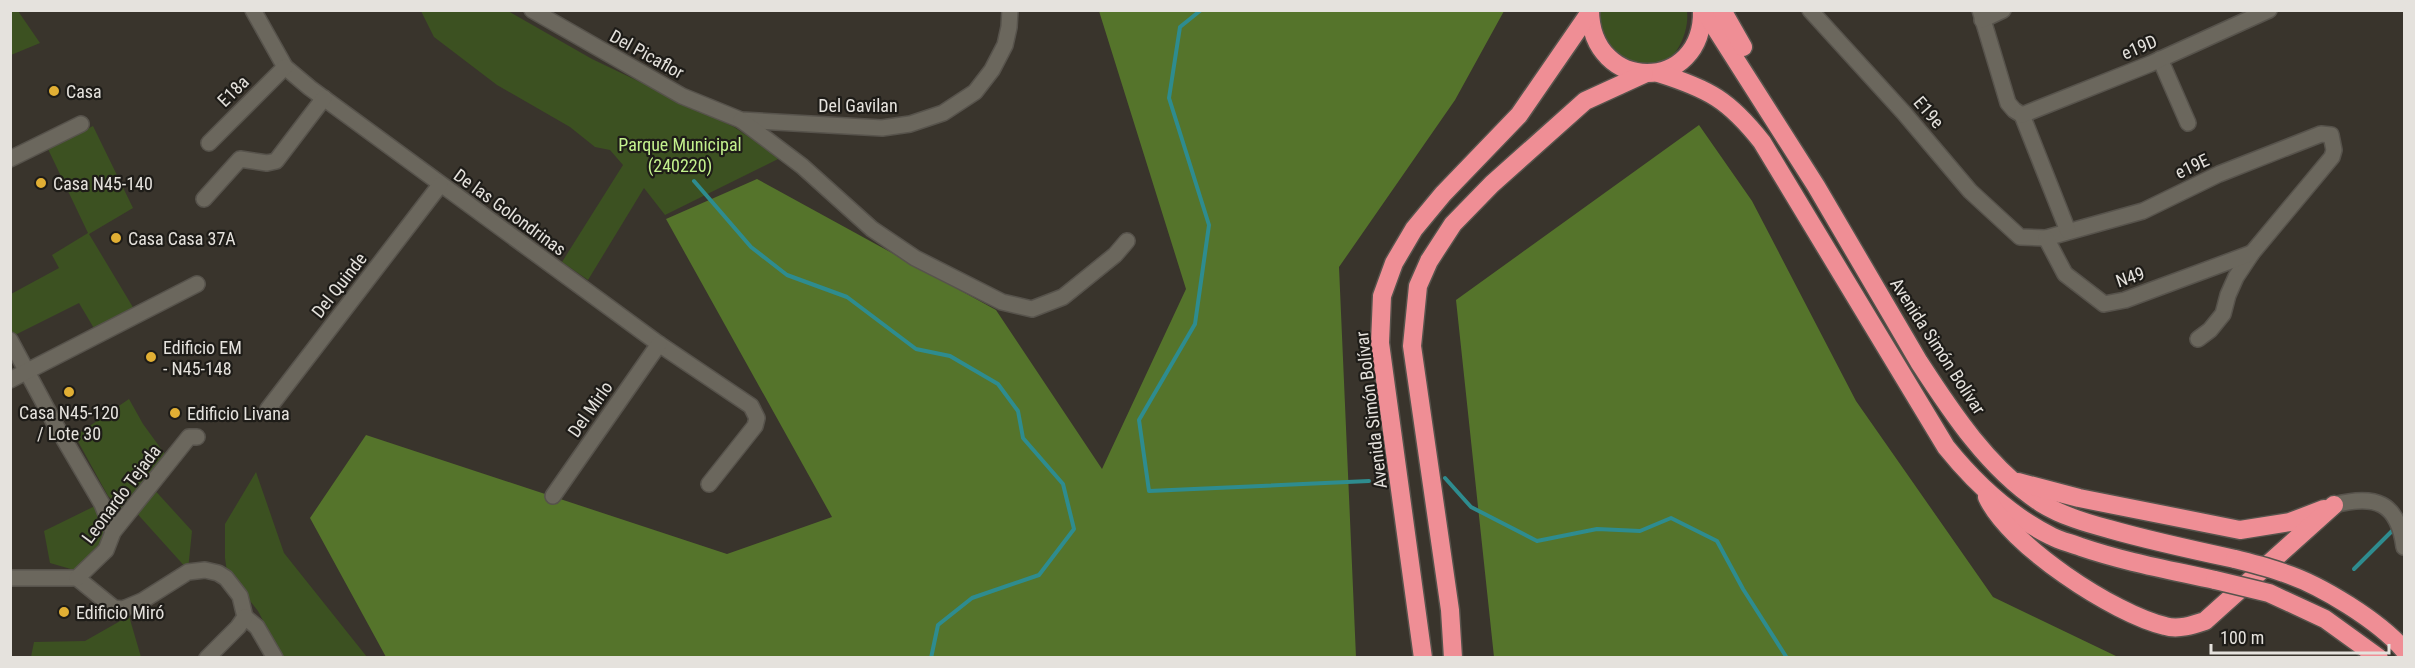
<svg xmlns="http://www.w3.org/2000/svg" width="2415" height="668" viewBox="0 0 2415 668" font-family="'Roboto Condensed',sans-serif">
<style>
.green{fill:#3c5121}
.forest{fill:#55742b}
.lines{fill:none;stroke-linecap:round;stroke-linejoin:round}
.stream{stroke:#2e8c8f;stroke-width:4}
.minor-casing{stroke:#57534c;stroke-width:18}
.highway-casing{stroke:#57534c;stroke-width:21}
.minor{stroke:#6b675d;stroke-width:15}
.highway{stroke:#ef8e95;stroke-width:18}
.highway-bridge-casing{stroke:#57534c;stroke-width:21;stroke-linecap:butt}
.highway-bridge{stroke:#ef8e95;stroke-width:18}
.poi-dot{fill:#e1af34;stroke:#1e1c18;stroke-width:2}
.labels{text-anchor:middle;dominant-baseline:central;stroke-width:4.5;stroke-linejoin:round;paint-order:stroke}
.street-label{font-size:18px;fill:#e5e2dd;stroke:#1e1c18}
.poi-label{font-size:18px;fill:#e5e2dd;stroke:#1e1c18;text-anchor:start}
.park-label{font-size:18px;fill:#c3f18d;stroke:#1e1c18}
</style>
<rect width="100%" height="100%" fill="#39342c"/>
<g class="green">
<path d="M1592 10 1687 11C1690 32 1674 70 1647 66 1633 64 1619 57 1606 53Z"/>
<polygon points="10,11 18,11 40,43 11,55"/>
<polygon points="421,11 508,11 592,59 734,127 780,158 665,215 644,188 588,280 562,262 623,165 610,150 595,147 570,127 497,85 434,37"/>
<polygon points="93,126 133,208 89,234 134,309 95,330 79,303 11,337 11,294 59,268 52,255 88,233 48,149"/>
<polygon points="129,399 143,424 167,457 123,510 108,496 75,436"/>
<polygon points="256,472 284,553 367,657 282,657 258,611 227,572 225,558 225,524"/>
<polygon points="151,486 192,531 188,570 133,509"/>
<polygon points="99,504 115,521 81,572 50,563 44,531"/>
<polygon points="129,616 141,657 31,657 34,642 85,641"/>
</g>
<g class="forest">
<polygon points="1099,11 1504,11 1455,100 1339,267 1356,657 386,657 310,518 366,435 727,554 832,517 666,219 757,179 996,310 1102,469 1186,289"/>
<polygon points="1699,125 1752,201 1856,401 1993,597 2118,657 1494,657 1456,300"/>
</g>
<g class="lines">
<g class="stream">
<polyline points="1201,10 1180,27 1169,98 1209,225 1195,324 1139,420 1149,491 1369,481"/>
<polyline points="694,181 751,247 787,275 847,297 916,349 950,356 998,384 1018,411 1023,438 1063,484 1074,529 1039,575 972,598 938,625 931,658"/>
<polyline points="1445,478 1471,507 1537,541 1597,529 1640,531 1671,518 1717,541 1743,589 1787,658"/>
<polyline points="2354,569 2395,528"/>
</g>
<defs>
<g id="minor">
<polyline points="253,10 285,67 310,88 659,344 751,406 757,418 755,426 709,484"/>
<polyline points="532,10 682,96 741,120 882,128 910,124 943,113 975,92 992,70 1005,45 1009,27 1010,10"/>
<polyline points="1810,10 1904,113 1970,191 2020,237 2046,238 2143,211 2219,174 2321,134 2331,135 2334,150 2332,157 2252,253 2236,277 2228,295 2223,314 2210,330 2198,339"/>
<polyline points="1980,10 2008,103 2014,110 2022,115 2068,231"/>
<polyline points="1982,20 2003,10"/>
<polyline points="2160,59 2188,123"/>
<polyline points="2022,115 2150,64 2269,10"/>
<polyline points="741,120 802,166 872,229 915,258 1002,302 1032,309 1063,297 1115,255 1127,241"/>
<polyline points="209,143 285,67"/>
<polyline points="10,159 81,124"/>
<polyline points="204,199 240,159 267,163 276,161 324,98"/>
<polyline points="2046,238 2065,274 2104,304 2125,300 2252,253"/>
<polyline points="10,340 55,424 102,504 113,532"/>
<polyline points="10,380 197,284"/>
<polyline points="268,409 440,185"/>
<polyline points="553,496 659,344"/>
<path d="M2334 505C2375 494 2398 502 2404 547"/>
<polyline points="10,578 77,578"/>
<polyline points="77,578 114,608 123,609 142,601 188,572 205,570 218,573 226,578 240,596 245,617 257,627 275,658"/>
<polyline points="77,578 106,550 113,532 189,437 197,437"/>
<polyline points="207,658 238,627 245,617"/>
</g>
<g id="highway">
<path d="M1590 10C1591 94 1704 94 1702 10"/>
<path d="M1704 10 1816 186 1919 362C1952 413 1989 469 2041 503 2062 516 2086 523 2109 529 2151 541 2193 550 2235 559"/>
<polyline points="1722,10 1743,47"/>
<path d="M1658 73C1709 89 1729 100 1762 142L1946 447C1975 483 2009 515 2051 536 2060 541 2071 543 2081 547 2125 562 2170 570 2215 580"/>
<polyline points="2018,482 2079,498 2240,530 2290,522 2324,509"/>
<path d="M1987 497C2009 545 2114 614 2165 626 2178 630 2193 625 2205 621L2334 505"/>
<polyline points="1423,658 1380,343 1382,296 1394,263 1414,229 1443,194 1519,115 1590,12"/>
<polyline points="1453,658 1450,610 1412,346 1418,286 1429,261 1453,224 1492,184 1585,101 1644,74"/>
</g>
</defs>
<use href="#minor" class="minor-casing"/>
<use href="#highway" class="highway-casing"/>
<use href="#minor" class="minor"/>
<use href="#highway" class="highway"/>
<defs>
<g id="highway-bridge">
<path d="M2235 559C2251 563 2268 567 2284 573 2321 585 2379 621 2404 650"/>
<polyline points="2215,580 2269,593 2325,619 2379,658"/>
</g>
</defs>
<use href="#highway-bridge" class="highway-bridge-casing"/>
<use href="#highway-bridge" class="highway-bridge"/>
</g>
<g class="poi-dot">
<circle cx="54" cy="91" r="6"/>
<circle cx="41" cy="183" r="6"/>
<circle cx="116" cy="238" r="6"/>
<circle cx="151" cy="357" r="6"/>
<circle cx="69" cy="392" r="6"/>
<circle cx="175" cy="413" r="6"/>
<circle cx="64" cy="612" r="6"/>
</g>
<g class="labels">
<g class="street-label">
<text transform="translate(2139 47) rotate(-23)">e19D</text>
<text transform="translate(647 54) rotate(29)">Del Picaflor</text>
<text transform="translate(233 91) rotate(-45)">E18a</text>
<text x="858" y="105">Del Gavilan</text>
<text transform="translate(1929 112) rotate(49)">E19e</text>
<text transform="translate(2192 166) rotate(-25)">e19E</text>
<text transform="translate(510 212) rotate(36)">De las Golondrinas</text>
<text transform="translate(2130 277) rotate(-19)">N49</text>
<text transform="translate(339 285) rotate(-52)">Del Quinde</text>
<text transform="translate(1938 346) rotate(57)">Avenida Simón Bolívar</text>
<text transform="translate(590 409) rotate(-55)">Del Mirlo</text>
<text transform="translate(1371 410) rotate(-97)">Avenida Simón Bolívar</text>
<text transform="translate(121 494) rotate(-53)">Leonardo Tejada</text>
</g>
<g class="poi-label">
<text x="66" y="91">Casa</text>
<text x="53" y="183">Casa N45-140</text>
<text x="128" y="238">Casa Casa 37A</text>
<text x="163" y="347">Edificio EM<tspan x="163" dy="21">- N45-148</tspan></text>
<text x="69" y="412" text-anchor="middle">Casa N45-120<tspan x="69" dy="21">/ Lote 30</tspan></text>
<text x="187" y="413">Edificio Livana</text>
<text x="76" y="612">Edificio Miró</text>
</g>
<g class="park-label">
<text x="680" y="144">Parque Municipal<tspan x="680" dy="21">(240220)</tspan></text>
</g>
</g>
<rect width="2415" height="668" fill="none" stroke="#e5e2dd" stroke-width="24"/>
<path d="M2211 644v9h178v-9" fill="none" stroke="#e5e2dd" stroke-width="3"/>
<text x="2220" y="644" font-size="18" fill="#e5e2dd" stroke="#1e1c18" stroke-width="4.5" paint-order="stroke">100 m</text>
</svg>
